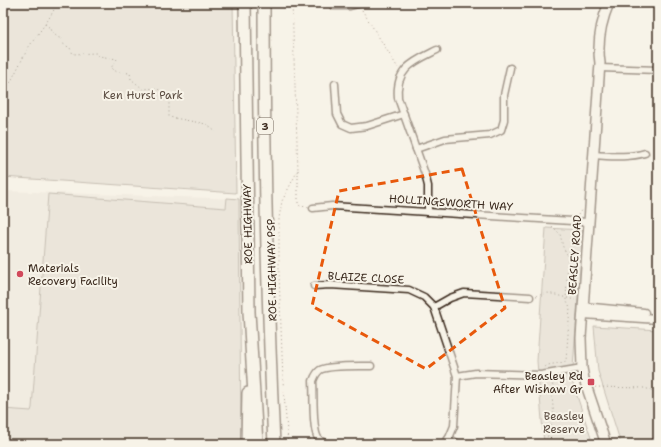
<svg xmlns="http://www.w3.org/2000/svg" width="661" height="447" viewBox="0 0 661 447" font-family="'Shantell Sans',sans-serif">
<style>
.built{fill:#e9e4d9}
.green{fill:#dbd6cb;stroke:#8b8074}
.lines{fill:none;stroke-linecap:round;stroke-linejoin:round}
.minor-casing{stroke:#3b2a1e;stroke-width:9}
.tertiary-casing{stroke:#3b2a1e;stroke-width:11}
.secondary-casing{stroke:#3b2a1e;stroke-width:12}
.motorway-casing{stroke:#3b2a1e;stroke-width:14}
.path{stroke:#3b2a1e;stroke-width:1;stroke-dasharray:1 3;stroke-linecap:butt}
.minor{stroke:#f7f3e8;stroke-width:6}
.tertiary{stroke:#f7f3e8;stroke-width:8}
.secondary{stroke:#f7f3e8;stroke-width:9}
.motorway{stroke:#f7f3e8;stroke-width:11}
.marked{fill:none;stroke:#e8590c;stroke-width:3;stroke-dasharray:8 5;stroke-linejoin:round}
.poi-dot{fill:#d1495b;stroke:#f7f3e8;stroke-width:1.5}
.labels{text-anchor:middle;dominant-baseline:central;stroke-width:4;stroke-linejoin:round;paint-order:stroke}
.shield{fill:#f7f3e8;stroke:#73665b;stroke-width:1}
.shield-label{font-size:10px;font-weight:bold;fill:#3b2a1e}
.park-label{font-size:11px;fill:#5b4c41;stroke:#f7f3e8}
.street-label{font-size:11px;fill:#3b2a1e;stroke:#f7f3e8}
.poi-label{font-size:11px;fill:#3b2a1e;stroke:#f7f3e8;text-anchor:start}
</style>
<rect width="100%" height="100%" fill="#f7f3e8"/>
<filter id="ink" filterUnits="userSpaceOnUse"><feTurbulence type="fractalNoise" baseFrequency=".025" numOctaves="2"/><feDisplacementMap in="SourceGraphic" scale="8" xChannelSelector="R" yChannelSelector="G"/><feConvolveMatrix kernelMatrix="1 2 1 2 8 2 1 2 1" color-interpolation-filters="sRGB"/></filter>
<g filter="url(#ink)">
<polygon class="built" points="3,191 239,199 3,444"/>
<g class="green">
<polygon points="3,3 233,3 236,193 3,177"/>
<polygon points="48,194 226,208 227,198 239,199 241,444 3,444 3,409 31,411 32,408"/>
<polygon points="546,228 583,230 572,381 593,444 544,444 537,361"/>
<polygon points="594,326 658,330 658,444 621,444 598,371"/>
</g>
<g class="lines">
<defs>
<g id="minor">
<polyline points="334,6 349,6 362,3"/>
<polyline points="600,68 658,70"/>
<polyline points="335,84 337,114 342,124 351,128 367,126 404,114"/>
<polyline points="416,149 445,139 490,135 501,130 504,120 504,95 510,68"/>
<path d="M594 155C611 156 629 158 645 153"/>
<polyline points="313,208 332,206 588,222"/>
<path d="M428 212V186L425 174 398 98C395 68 415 61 437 50"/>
<polyline points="314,286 330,285 409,290 424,297 434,307 457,376 454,426 449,438 444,444"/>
<polyline points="434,307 450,298 464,293 530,297"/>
<polyline points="457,376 476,373 541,375 582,368"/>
<polyline points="449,438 458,444"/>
<path d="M328 444C324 443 321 442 318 438 312 429 314 393 313 381 315 376 316 373 320 370 328 365 360 366 371 366"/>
</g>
<g id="tertiary">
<polyline points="583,307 644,313"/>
<polyline points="583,314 658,319"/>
</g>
<path id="secondary" d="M606 444 584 379 582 368 581 338 600 63C597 43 601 22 609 3"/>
<g id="motorway">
<polyline points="245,3 249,312 257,444"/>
<path d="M264 3C264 150 267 297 274 444"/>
<polyline points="247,444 248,393"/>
</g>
</defs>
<use href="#minor" class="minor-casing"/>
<use href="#tertiary" class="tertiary-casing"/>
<use href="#secondary" class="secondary-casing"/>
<use href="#motorway" class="motorway-casing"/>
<g class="path">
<polyline points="362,10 398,68"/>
<path d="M45 24 50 28 51 32 59 38H62L60 42 70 48 73 54 96 53 99 56 117 59 111 68 117 72 130 73 131 79 143 89C154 88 160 88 169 96V117L206 124 216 132"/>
<polyline points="3,97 28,48 48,20 58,3"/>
<polyline points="298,170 298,204 300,206 308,207"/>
<polyline points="578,215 582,209"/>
<polyline points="552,226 560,234 563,247 568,256"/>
<polyline points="536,296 548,293 575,300"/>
<polyline points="542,369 548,365 564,362 566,361 570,308 566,300 568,256 575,237 576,227"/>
<polyline points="595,387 644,388 658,392"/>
<polyline points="288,444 283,381 279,274 279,218 282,201 298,170 292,3"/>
<polyline points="309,444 311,437"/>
<polyline points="531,444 546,441 547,438 554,416 552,397 553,380"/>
</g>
<use href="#minor" class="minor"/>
<use href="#tertiary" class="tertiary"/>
<use href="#secondary" class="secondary"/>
<use href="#motorway" class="motorway"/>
</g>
</g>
<path d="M0 0H661V447H0ZM462 169 505 308 426 369 312 306 339 191Z" fill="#f7f3e8" fill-opacity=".55" fill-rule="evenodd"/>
<path class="marked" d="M462 169 505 308 426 369 312 306 339 191Z"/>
<g class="poi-dot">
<circle cx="20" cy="274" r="4"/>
<rect x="587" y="378" width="8" height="8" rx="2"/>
</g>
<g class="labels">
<rect class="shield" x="257" y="118" width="16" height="16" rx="3"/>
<g class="shield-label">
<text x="265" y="126">3</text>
</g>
<g class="park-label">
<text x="143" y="95">Ken Hurst Park</text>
<text x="564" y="416">Beasley<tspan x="564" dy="13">Reserve</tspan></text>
</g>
<g class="street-label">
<text transform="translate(451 203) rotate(4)">HOLLINGSWORTH WAY</text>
<text transform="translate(248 224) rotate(-91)">ROE HIGHWAY</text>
<text transform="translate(575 255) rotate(-86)">BEASLEY ROAD</text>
<text transform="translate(272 270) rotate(-91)">ROE HIGHWAY PSP</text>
<text transform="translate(366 278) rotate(3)">BLAIZE CLOSE</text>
</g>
<g class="poi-label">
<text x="28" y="268">Materials<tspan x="28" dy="13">Recovery Facility</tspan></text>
<text x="583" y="376" text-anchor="end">Beasley Rd<tspan x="583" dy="13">After Wishaw Gr</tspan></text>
</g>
</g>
<rect width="661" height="447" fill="none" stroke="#f7f3e8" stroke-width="16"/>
<rect x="8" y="8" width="645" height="431" fill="none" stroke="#3b2a1e" stroke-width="1.5" filter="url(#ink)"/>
</svg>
